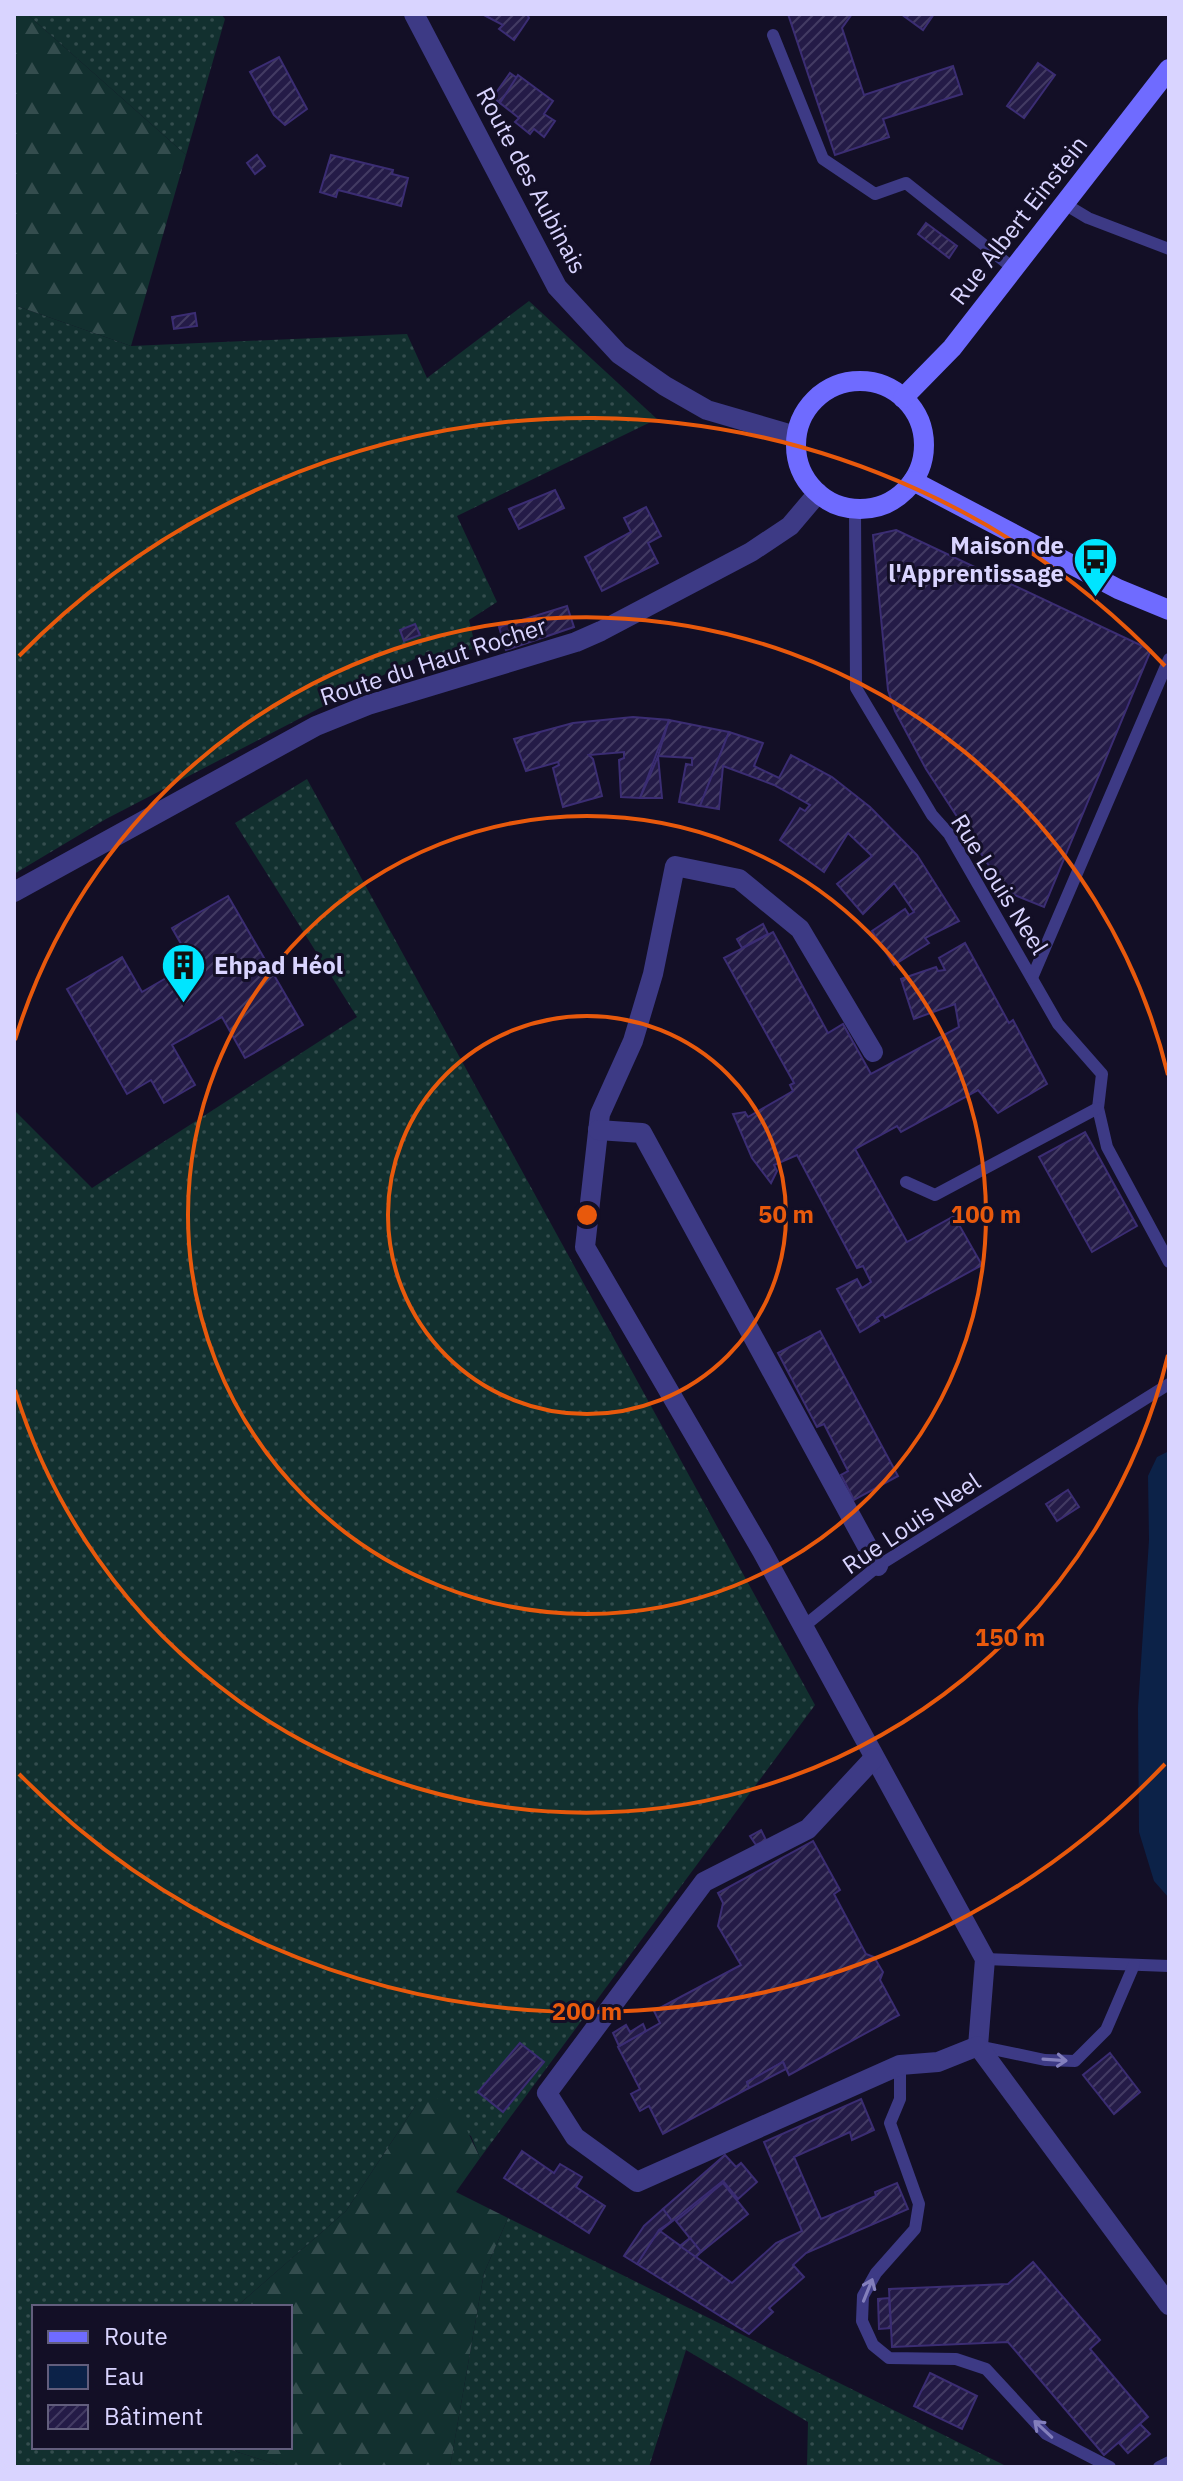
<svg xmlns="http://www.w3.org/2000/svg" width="1183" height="2481" viewBox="0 0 1183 2481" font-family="'IBM Plex Sans',sans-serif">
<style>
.grass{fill:url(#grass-dots)}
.forest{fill:url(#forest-firs)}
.water{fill:#0c2248}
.building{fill:url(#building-hatch);stroke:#3b2d73;stroke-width:2}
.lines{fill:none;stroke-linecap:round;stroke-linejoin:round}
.lane{stroke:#3d3a85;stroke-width:12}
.street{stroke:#3d3a85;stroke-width:20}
.secondary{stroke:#6f6bff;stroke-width:20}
.oneway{stroke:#837fbc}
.ring{fill:none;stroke:#e8590c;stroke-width:4}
.labels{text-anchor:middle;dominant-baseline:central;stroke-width:6;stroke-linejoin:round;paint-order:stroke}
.street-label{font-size:24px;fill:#d9d4ff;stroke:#130f26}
.poi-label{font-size:24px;font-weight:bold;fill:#d9d4ff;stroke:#130f26;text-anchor:end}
.centre{fill:#e8590c;stroke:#130f26;stroke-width:4}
.ring-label{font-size:24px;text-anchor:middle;font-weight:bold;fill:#e8590c;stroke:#130f26;stroke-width:6;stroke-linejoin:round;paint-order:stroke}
</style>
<defs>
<pattern id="grass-dots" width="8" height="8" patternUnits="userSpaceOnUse" patternTransform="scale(2)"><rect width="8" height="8" fill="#12302f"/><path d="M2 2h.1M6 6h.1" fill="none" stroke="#344d4e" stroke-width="1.8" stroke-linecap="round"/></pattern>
<pattern id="forest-firs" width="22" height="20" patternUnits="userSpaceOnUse" patternTransform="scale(2)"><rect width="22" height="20" fill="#12302f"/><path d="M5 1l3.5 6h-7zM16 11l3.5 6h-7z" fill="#344d4e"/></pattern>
<pattern id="building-hatch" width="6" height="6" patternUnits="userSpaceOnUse" patternTransform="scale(2)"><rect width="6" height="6" fill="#241b47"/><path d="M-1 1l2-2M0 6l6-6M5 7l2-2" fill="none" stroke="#433b63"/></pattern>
</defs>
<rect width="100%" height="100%" fill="#130f26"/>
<g class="grass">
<polygon points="27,14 221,14 225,19 186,155"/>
<polygon points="529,301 657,419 457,516 497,602 469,620 476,649 420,656 106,819 14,874 14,305 131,346 407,334 427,378"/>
<polygon points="307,779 815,1705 480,2158 471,2136 416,2105 346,2211 236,2307 34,2307 34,2447 222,2447 284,2467 14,2467 14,1110 92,1188 357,1017 235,823"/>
<polygon points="508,2218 1008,2467 807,2467 808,2422 686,2350 649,2467 450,2467 484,2273"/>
</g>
<g class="forest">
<polygon points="14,14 27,14 186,155 131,346 14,305"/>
<polygon points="434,2096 460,2115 480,2158 456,2192 508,2218 484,2273 450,2467 284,2467 222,2447 290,2447 290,2307 236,2307 346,2211 416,2105"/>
</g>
<polygon class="water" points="1169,1451 1169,1898 1154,1881 1139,1832 1138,1708 1149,1540 1148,1476 1157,1457"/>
<g class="building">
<polygon points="482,14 527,14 529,18 514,40 499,29 503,25"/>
<polygon points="788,14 852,14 842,28 864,95 953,66 962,94 883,119 889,137 835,155"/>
<polygon points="901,14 934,14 923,30"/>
<polygon points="279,57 307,109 285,125 274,115 250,72"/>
<polygon points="1038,63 1055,75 1024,118 1007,106"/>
<polygon points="510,73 517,78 500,103 493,97"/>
<polygon points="518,75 553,101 544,114 555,121 544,137 534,129 530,134 515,122 519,118 500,103"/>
<polygon points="257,155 265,166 255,174 247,163"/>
<polygon points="331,155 393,170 392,174 408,178 401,206 338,190 336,197 320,192"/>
<polygon points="926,223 957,246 949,258 918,234"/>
<polygon points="195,313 197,326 174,329 172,317"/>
<polygon points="555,490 564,508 519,529 509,509"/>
<polygon points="646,507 661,536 648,543 658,563 602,591 585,557 631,532 624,518"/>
<polygon points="896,530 1151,650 1044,907 1012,894 1010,898 926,769 895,711 888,690 873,535"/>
<polygon points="567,606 574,627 506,650 499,627"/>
<polygon points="415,624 420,635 404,641 400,630"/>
<polygon points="633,717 669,720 640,798 621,797 619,760 624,758 624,752 589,755 593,759 602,796 563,807 553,768 559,765 558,762 526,771 514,739 573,723"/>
<polygon points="669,720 729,732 700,806 679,802 686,764 692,765 692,758 658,756"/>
<polygon points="729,732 763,743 754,766 779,778 791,755 832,777 870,807 917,855 959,921 925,938 929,943 894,965 872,931 905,909 909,915 914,912 894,883 863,914 837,884 872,856 848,833 824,872 780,840 800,808 805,811 810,805 774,785 723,766 719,809 700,806"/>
<polygon points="658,756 662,798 640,798 651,773"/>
<polygon points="228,896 303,1025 245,1058 222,1017 172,1045 195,1085 164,1103 151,1080 127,1094 67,989 122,957 142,992 192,963 172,928"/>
<polygon points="763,924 768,934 742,948 737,939"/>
<polygon points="773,932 828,1033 843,1024 871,1074 959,1027 955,1004 914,1019 901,979 936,967 938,971 945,970 939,958 965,943 1009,1023 1013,1020 1047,1084 998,1113 978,1090 901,1132 897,1126 855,1149 907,1242 954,1216 982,1265 885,1318 883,1314 877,1318 879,1321 860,1332 837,1289 857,1279 862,1288 871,1282 863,1266 857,1268 797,1155 774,1165 777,1171 771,1183 752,1158 733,1114 745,1112 748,1117 793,1091 790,1085 794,1083 724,958"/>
<polygon points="1085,1132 1137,1226 1092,1252 1039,1157"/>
<polygon points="820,1331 898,1476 854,1500 841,1475 848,1471 824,1424 817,1427 778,1353"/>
<polygon points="1068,1490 1079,1507 1057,1521 1046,1504"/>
<polygon points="761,1830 766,1840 756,1845 750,1836"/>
<polygon points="813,1841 840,1890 834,1894 866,1954 874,1957 883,1972 880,1980 899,2015 789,2075 783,2062 747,2082 749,2088 663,2134 649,2106 640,2111 631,2094 640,2089 618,2047 660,2023 654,2011 741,1965 718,1926 723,1903 718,1893"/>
<polygon points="643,2024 646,2031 619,2046 613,2033 626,2025 630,2032"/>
<polygon points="520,2043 544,2062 503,2112 478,2092"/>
<polygon points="1110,2053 1140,2092 1114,2114 1083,2075"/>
<polygon points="783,2062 786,2069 749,2088 747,2082"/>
<polygon points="861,2099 874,2130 852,2140 850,2132 794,2157 821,2219 876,2196 875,2192 897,2183 908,2209 806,2253 793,2265 804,2277 769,2308 773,2312 749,2334 637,2264 659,2230 672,2221 663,2209 725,2155 736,2167 741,2163 757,2182 738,2199 723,2181 660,2231 732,2283 776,2243 802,2231 764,2142"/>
<polygon points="522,2151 554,2173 560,2164 582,2177 576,2187 605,2206 589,2233 504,2178"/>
<polygon points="723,2183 748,2214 701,2252 676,2221"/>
<polygon points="663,2209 672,2221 659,2230 637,2264 624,2256 644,2226"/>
<polygon points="690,2238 701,2252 696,2257 680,2246"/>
<polygon points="1033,2262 1100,2340 1090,2349 1148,2417 1104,2455 1008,2342 892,2347 889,2289 1008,2284"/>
<polygon points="889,2298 891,2328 879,2329 878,2299"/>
<polygon points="930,2373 977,2396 962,2429 914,2406"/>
<polygon points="1140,2424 1150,2434 1128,2453 1119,2443"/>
</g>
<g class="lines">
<g class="lane">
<polyline points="773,35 823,159 875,194 906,183 1013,268"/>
<polyline points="1063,203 1088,218 1169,249"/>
<polyline points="855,509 856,688 932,815 949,834 1058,1024 1102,1074 1098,1108 1107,1147 1169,1262"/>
<polyline points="1032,978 1169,659"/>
<polyline points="906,1182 935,1195 1098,1108"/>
<polyline points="803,1627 878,1566 1169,1384"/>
<polyline points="985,1959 1169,1966"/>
<polyline points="978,2046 1045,2060 1075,2061 1106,2030 1134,1965"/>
<polyline points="900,2065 900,2099 890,2123 919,2204 915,2229 876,2273 863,2296 862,2321 873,2345 889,2358 956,2359 986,2369 1046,2434 1110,2467"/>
<polyline points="1159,2467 1169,2462"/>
</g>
<g class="street">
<polyline points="414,14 557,287 619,354 665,386 707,410 796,436"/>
<polyline points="14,892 316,726 368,705 576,642 601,631 751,552 790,526 818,493"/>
<polyline points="873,1052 800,929 739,879 675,866 653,974 633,1041 600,1114 585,1247 762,1551 985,1959 978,2046"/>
<polyline points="598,1130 642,1133 878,1566"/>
<polyline points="874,1758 808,1829 704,1882 547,2093 575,2137 637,2182 900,2065 938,2062 978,2046 1169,2305"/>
</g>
<g class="secondary">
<circle cx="860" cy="445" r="64"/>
<polyline points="903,398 952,348 1169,69"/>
<polyline points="913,481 1118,589 1169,610"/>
</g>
</g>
<defs><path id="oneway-shaft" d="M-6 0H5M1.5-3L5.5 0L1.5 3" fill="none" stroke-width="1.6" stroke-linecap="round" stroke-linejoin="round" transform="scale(2)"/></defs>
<g class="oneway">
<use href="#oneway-shaft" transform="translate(1055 2060) rotate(4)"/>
<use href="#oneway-shaft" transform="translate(868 2290) rotate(-68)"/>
<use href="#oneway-shaft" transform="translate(1043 2429) rotate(-137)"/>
</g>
<g class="ring">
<circle cx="587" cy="1215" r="199"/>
<circle cx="587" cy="1215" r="399"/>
<path d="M1168 1355A598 598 0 0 1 15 1390M15 1040A598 598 0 0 1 1168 1075"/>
<path d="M1165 1764A797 797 0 0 1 19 1774M19 656A797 797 0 0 1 1165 666"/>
</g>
<defs>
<symbol id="bus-pin" viewBox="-11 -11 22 30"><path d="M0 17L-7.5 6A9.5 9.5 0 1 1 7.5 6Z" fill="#00e5ff" stroke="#130f26"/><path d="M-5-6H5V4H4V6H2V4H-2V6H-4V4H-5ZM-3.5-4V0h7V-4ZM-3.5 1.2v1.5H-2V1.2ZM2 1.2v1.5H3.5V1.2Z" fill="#111"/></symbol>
<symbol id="building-pin" viewBox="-11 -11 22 30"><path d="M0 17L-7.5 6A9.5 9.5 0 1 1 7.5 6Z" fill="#00e5ff" stroke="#130f26"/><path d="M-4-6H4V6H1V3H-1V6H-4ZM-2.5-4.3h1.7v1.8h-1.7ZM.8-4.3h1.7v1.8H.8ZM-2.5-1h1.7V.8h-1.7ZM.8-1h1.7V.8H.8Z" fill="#111"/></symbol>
</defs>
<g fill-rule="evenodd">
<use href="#bus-pin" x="1070" y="534" width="51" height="69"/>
<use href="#building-pin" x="158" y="940" width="51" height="69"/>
</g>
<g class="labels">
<g class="street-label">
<text transform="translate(532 180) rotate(62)">Route des Aubinais</text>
<text transform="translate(1018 220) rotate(-52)">Rue Albert Einstein</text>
<text transform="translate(433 661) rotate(-18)">Route du Haut Rocher</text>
<text transform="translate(1000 884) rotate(58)">Rue Louis Neel</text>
<text transform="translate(911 1523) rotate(-34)">Rue Louis Neel</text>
</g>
<g class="poi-label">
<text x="1064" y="545">Maison de<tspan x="1064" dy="28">l'Apprentissage</tspan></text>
<text x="214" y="965" text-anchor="start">Ehpad Héol</text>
</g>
</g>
<circle cx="587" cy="1215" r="12" class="centre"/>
<g class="ring-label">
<text x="786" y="1223">50 m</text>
<text x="986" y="1223">100 m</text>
<text x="1010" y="1646">150 m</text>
<text x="587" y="2020">200 m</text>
</g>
<rect width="1183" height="2481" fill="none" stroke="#d9d4ff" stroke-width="32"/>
<rect x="32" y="2305" width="260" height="144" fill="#130f26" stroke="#625e7d" stroke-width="2"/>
<rect x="48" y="2331" width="40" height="12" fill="#6f6bff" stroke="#625e7d" stroke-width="2"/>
<text x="104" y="2345" font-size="24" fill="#d9d4ff">Route</text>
<rect x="48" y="2365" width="40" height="24" fill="#0c2248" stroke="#625e7d" stroke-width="2"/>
<text x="104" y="2385" font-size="24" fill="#d9d4ff">Eau</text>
<rect x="48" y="2405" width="40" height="24" fill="url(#building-hatch)" stroke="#625e7d" stroke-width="2"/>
<text x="104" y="2425" font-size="24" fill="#d9d4ff">Bâtiment</text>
</svg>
